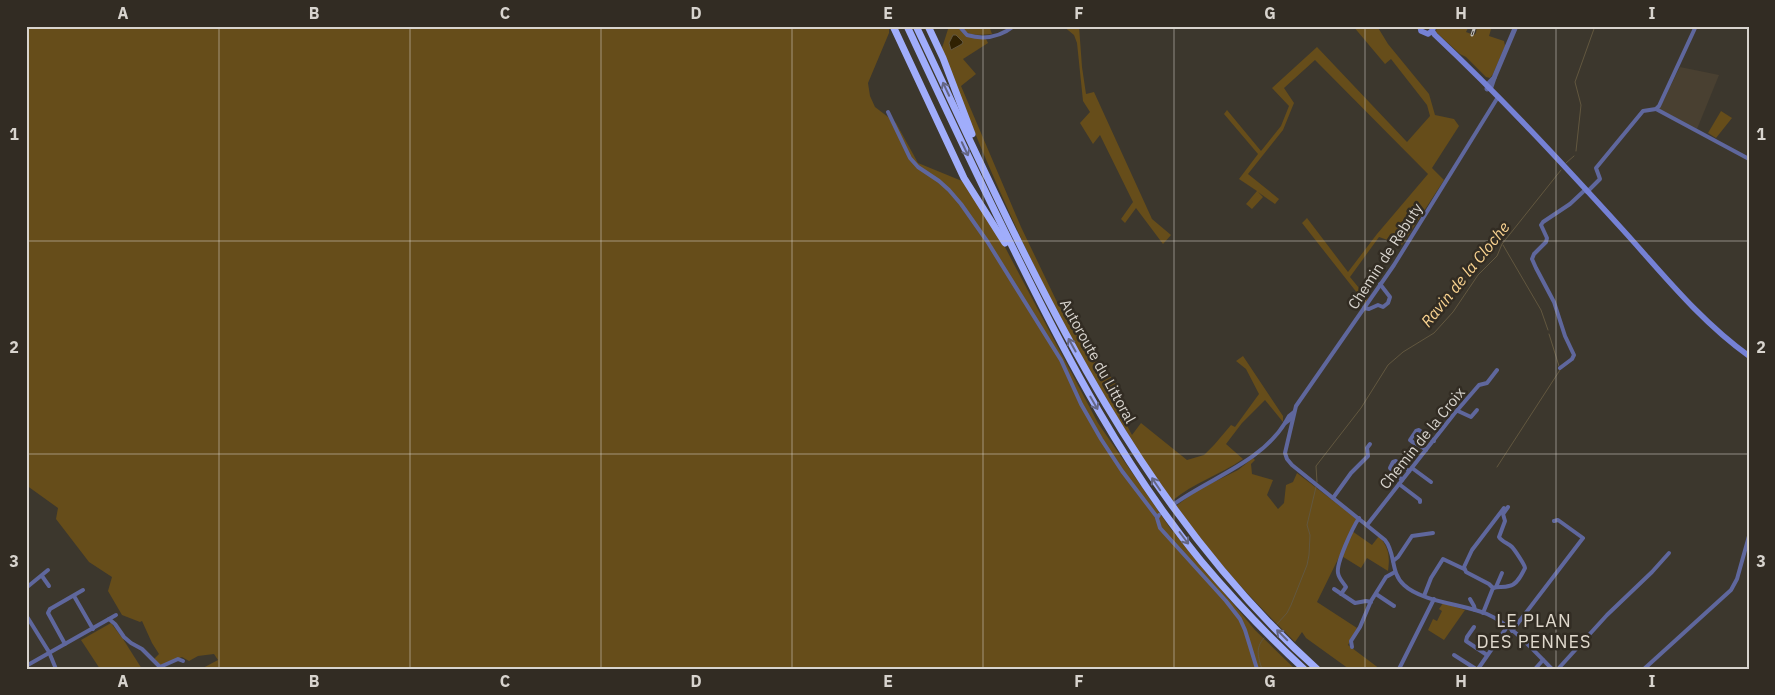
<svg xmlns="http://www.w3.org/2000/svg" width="1775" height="695" viewBox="0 0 1775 695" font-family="'IBM Plex Sans',sans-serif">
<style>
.built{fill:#494031}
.green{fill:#664d1a}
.water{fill:#302102;stroke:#62573f}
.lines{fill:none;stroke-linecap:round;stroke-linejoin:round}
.stream{stroke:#62573f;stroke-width:1}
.minor{stroke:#5f679d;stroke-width:4}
.tertiary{stroke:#5f679d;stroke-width:5}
.secondary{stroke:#7581d5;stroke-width:5.5}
.motorway{stroke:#a0adfb;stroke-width:7}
.rail-casing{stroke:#bfbbb5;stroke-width:3}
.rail{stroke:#322c23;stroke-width:1;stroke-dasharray:4;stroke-linecap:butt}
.oneway{stroke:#646684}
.grid{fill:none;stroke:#d8d4ce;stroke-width:1;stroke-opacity:0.55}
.labels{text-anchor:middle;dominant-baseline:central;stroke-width:5;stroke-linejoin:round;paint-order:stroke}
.street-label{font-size:15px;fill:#d8d4ce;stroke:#322c23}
.water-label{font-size:16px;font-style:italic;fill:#fad390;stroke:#322c23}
.quarter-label{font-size:18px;letter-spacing:1px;fill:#e0d9cd;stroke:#322c23}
.neatline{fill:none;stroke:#d8d4ce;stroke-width:2}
.grid-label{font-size:16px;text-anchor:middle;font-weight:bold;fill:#d8d4ce}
</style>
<rect width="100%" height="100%" fill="#3c372d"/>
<polygon class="built" points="1680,67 1719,75 1697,129 1659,109"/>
<g class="green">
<polygon points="26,26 889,26 889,33 868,83 870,96 875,107 896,123 918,163 962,181 997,232 1098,423 1170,528 1255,630 1295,669 201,669 218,660 214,654 198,656 189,661 182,657 160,667 154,659 159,654 152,643 142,621 140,622 122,615 108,591 112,577 89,562 56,519 58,508 26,485"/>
<path d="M949 26H957C964 37 974 38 986 39L988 43 963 59 976 74 961 86 1021 227 1057 302 1069 324 1117 385 1124 401 1122 416 1132 435 1141 423 1187 460 1204 455 1214 445 1231 425 1235 427 1259 394 1246 369 1236 361 1243 356 1283 416V422L1265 400 1242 423 1226 444 1243 459C1220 475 1193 483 1172 501 1075 366 1003 209 944 55L942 48Z"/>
<path d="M960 26H989L992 34C981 35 967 37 960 26Z"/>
<polygon points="1063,26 1079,26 1082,67 1086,94 1094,92 1152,219 1171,235 1163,244 1136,208 1125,223 1121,219 1133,202 1100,135 1093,144 1080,123 1090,112 1083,101 1077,43 1074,35"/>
<polygon points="1353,26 1377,26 1388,44 1429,94 1435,115 1454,119 1459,126 1432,168 1444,180 1402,245 1379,237 1350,277 1368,299 1365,303 1302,223 1307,218 1348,272 1377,234 1428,174 1315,60 1284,88 1294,103 1283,130 1248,174 1279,199 1275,204 1258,192 1263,197 1252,209 1246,204 1257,191 1239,179 1258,154 1224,114 1227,110 1261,151 1281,126 1289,106 1272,88 1317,47 1407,142 1430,116 1427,105 1391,59 1385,64"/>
<polygon points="1437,26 1469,26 1466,32 1474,35 1476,33 1477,26 1492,26 1489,36 1504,41 1505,46 1493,74 1490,78 1486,77 1466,57 1460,54 1436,32"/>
<polygon points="1721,111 1732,118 1716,138 1708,133"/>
<path d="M1253 458 1255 460 1251 464 1252 474 1273 480 1267 495 1278 509 1284 503 1286 485 1293 482 1297 473 1357 519 1352 531 1372 545 1379 536C1389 548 1390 556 1388 571L1367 558 1361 568 1340 555 1317 602 1357 628 1348 645 1380 669H1349L1306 638 1302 632 1295 642C1252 600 1211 556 1176 506L1196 491 1238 470Z"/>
<polygon points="1443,603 1465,610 1444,640 1428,630 1433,619 1437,621 1442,611 1439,609"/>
<polygon points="111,623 123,639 142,669 100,669 81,640"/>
</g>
<polygon class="water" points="953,35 956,35 963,42 962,44 951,50 949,43"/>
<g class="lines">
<g class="stream">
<polyline points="969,29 973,26"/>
<polyline points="1576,151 1581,105 1575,82 1595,26"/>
<polyline points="1566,163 1574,156"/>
<polyline points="1503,245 1541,310 1548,330"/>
<polyline points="1549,334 1559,366"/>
<polyline points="1497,467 1560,370"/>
<polyline points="1317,482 1316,466 1361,408 1388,365 1403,352 1434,333 1453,312 1478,275 1497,256 1502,244 1561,170"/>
<polyline points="1277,624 1287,613 1291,605 1307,565 1309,555 1310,535 1307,525 1316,487"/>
<path d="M1262 669C1258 657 1255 648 1264 638"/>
</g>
<g class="minor">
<path d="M959 26 967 35C984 40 1000 37 1014 26"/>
<path d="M1498 97 1394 265 1296 406 1285 453 1287 459 1292 465 1385 540C1396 553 1390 573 1404 585 1422 602 1463 604 1487 614 1512 625 1533 650 1552 669"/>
<polyline points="1656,109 1749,159"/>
<polyline points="888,112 910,158 918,167 939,181 949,190 961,204 987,241 1061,360 1081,404 1101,439 1122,471 1157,517"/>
<polyline points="1587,192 1600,179 1596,168 1643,111 1656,109 1659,106 1696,26"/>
<polyline points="1364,308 1369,309 1378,305 1383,307 1388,303 1390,297 1380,284"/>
<polyline points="1560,368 1572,359 1574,355 1565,336 1554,302 1536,268 1532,259 1534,254 1546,242 1547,238 1541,225 1543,222 1570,204 1585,190"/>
<polyline points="1458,411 1471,417 1477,410"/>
<polyline points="1292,418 1285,423 1289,416 1294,412"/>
<path d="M1426 450C1421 445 1415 445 1410 440L1416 431 1419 430 1434 441"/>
<polyline points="1412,468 1431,482"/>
<polyline points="1402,480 1390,468 1393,462 1396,461 1409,471"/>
<polyline points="1399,484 1420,500 1420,502"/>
<polyline points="1333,498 1351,473 1368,456 1367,448 1370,444"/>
<path d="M1174 504C1210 478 1261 462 1285 423"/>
<polyline points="1159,515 1157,518 1160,528 1226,601 1240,619 1245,630 1257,669"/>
<polyline points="1367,525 1454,414 1479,385 1487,383 1497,370"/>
<polyline points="1393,561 1398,557 1412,536 1433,533"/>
<polyline points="42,576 49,586"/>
<polyline points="1496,587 1502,573"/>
<polyline points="26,588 48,570"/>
<path d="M1493 588C1499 586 1503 588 1509 586 1517 585 1522 574 1525 568 1525 565 1514 549 1512 547 1508 543 1502 542 1499 537L1505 521 1503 514 1508 507"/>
<polyline points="1334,589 1355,603 1366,601 1371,602"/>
<path d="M1341 594 1346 587C1343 582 1339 579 1338 573 1336 563 1353 527 1359 518"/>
<polyline points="1376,594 1394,606"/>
<polyline points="74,596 93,629"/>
<polyline points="1424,596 1431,578 1443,559 1464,569"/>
<polyline points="1470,599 1474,606 1475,610"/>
<polyline points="1483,613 1493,588 1489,584 1466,572 1464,567 1472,550 1504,508"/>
<polyline points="26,615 49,652 56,669"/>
<polyline points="109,619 115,624 124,637 131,643 142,649 160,667 178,659 183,661"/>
<polyline points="1474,627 1467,637 1466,641 1487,655"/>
<polyline points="1512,631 1583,538 1558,520 1554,521"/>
<polyline points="65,644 48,613 50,609 83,590"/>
<polyline points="1352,647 1351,641 1360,627 1371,601 1386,577 1395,572"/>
<polyline points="1454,655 1476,669"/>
<polyline points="26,666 116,615"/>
<polyline points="1399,669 1434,599"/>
<polyline points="1478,669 1507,627"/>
<polyline points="1535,669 1543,660"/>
<polyline points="1558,669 1607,615 1652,572 1669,553"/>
<polyline points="1644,669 1731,590 1737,579 1749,536"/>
</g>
<g class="tertiary">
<polyline points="1494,78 1516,26"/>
<polygon points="1494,78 1491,87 1487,89 1488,84"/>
</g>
<g class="secondary">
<polyline points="1420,26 1421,31 1428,34 1432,31 1434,26"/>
<path d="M1432 31 1435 35C1501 97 1562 163 1623 230 1662 273 1700 321 1749 356"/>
</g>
<g class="motorway">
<polyline points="893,26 964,178 1005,243"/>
<path d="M907 26C942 101 977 176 1014 250 1067 358 1124 467 1201 561 1233 599 1267 635 1304 669"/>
<path d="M916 26C1025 255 1124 496 1317 669"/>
<polyline points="928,26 943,58 972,134"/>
</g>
<defs>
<polyline id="rail" points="1472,35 1475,26"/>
</defs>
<use href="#rail" class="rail-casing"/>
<use href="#rail" class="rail"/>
</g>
<defs><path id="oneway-shaft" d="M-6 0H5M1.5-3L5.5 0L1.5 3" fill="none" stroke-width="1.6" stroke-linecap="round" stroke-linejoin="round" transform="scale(1.25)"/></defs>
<g class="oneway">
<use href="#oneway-shaft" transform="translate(946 89) rotate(-115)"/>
<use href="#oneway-shaft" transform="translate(965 149) rotate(65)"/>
<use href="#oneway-shaft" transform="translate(1072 345) rotate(-119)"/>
<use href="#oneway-shaft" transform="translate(1094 403) rotate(60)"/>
<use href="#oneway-shaft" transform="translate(1156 484) rotate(-124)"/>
<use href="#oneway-shaft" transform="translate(1184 538) rotate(53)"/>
<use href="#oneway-shaft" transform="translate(1282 635) rotate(-135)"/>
</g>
<path class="grid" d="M219 26V669M410 26V669M601 26V669M792 26V669M983 26V669M1174 26V669M1365 26V669M1556 26V669M26 241H1749M26 454H1749"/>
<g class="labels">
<g class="street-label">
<text transform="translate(1385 256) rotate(-57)">Chemin de Rebuty</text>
<text transform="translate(1098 361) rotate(61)">Autoroute du Littoral</text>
<text transform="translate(1422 438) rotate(-51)">Chemin de la Croix</text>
</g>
<g class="water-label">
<text transform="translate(1465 274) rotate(-51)">Ravin de la Cloche</text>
</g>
<g class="quarter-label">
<text x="1534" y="620">LE PLAN<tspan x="1534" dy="21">DES PENNES</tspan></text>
</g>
</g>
<rect width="1775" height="695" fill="none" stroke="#322c23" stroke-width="55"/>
<rect x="28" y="28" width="1720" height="640" class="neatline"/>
<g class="grid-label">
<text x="123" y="19">A</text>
<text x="314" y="19">B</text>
<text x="505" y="19">C</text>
<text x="696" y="19">D</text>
<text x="888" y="19">E</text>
<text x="1079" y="19">F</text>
<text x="1270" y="19">G</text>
<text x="1461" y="19">H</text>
<text x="1652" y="19">I</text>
<text x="14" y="140">1</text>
<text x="1761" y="140">1</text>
<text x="14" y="353">2</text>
<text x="1761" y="353">2</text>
<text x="14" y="567">3</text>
<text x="1761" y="567">3</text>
<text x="123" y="687">A</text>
<text x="314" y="687">B</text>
<text x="505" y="687">C</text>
<text x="696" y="687">D</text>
<text x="888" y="687">E</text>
<text x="1079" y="687">F</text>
<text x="1270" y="687">G</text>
<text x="1461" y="687">H</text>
<text x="1652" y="687">I</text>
</g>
</svg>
